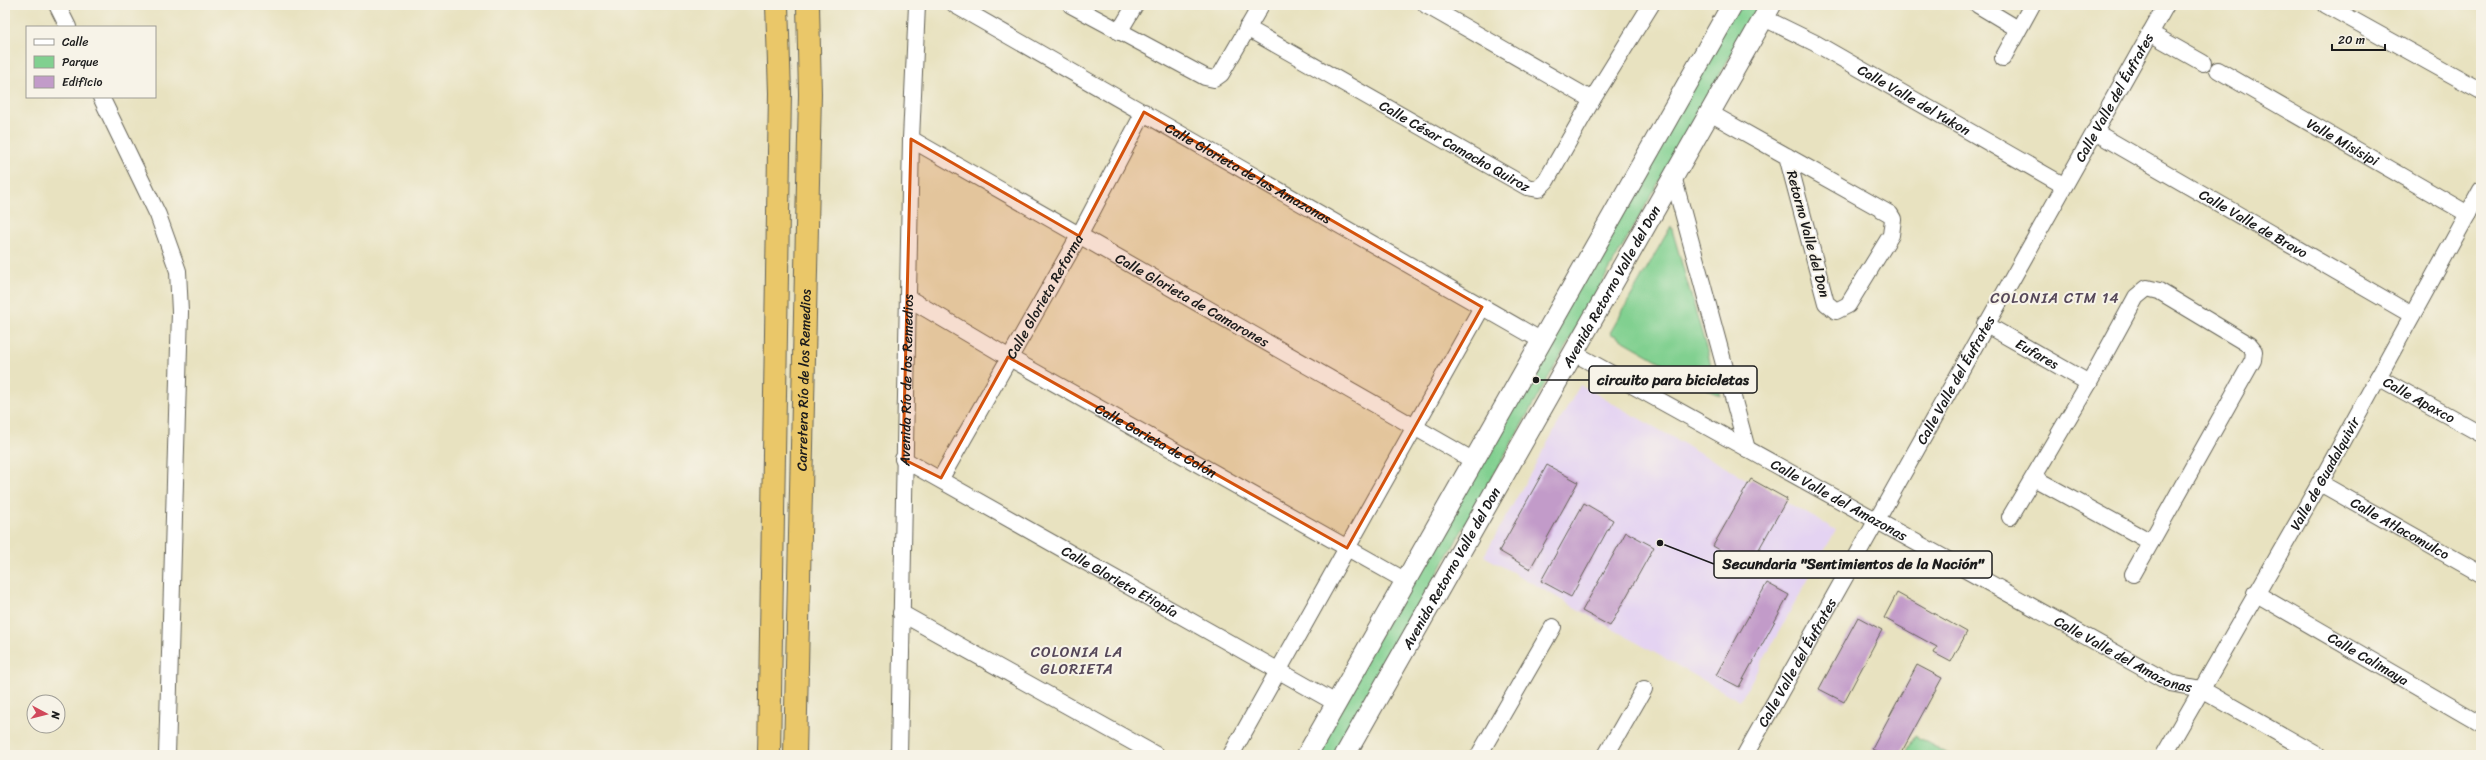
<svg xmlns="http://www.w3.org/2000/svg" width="2486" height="760" viewBox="0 0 2486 760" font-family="Sriracha,sans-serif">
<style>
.built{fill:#e4d3f2}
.green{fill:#81d090;stroke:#4e7656}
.building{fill:#c29bc9}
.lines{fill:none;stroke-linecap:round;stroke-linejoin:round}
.minor-casing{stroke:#636155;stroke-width:18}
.tertiary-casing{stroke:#636155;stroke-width:22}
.motorway-casing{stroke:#636155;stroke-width:24}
.minor{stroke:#fff;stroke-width:16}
.tertiary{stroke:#fff;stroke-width:20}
.motorway{stroke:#eac769;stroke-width:22}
.marked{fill:#d4530e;fill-opacity:0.2;stroke:#d4530e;stroke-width:3;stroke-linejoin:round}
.labels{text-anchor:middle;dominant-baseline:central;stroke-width:4;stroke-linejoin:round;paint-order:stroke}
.street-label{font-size:14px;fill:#1c1c1c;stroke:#f7f3e8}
.neighbourhood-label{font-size:15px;letter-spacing:1px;fill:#564859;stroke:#f7f3e8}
.leader{fill:none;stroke:#1c1c1c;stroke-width:1.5}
.callout-dot{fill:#1c1c1c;stroke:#f7f3e8;stroke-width:1.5}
.callout{fill:#f7f3e8;stroke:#1c1c1c;stroke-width:1.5}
.callout-label{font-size:15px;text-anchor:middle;font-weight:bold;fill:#1c1c1c}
</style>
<rect width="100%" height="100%" fill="#f7f3e8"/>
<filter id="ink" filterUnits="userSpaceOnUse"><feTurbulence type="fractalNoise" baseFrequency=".025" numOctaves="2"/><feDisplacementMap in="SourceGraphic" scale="8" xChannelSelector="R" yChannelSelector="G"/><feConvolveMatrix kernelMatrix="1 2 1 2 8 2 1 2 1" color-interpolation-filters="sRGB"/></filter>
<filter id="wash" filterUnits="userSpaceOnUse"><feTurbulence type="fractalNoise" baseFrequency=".012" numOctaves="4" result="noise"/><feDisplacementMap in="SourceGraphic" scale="16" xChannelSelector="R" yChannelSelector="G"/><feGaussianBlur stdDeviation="0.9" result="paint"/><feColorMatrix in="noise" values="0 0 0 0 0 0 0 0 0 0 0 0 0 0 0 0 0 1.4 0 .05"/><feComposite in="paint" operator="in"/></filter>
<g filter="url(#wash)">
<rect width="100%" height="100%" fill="#e8e2c0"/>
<polygon class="built" points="1580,385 1836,530 1740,701 1484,556"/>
<g class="green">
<polygon points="1737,5 1759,5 1335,755 1312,755"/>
<polygon points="1671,226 1720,396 1610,333"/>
<polygon points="1915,736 1950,755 1905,755"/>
</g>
<g id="blocks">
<g class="building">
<polygon points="1547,465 1578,482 1530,569 1499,551"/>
<polygon points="1751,479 1787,499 1749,567 1713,546"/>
<polygon points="1584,503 1613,520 1571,597 1541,581"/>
<polygon points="1626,532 1654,547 1610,626 1582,611"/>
<polygon points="1767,583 1789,595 1739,687 1716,675"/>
<polygon points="1897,593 1967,632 1951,662 1934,653 1937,647 1884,618"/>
<polygon points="1858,617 1882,630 1844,702 1819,689"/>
<polygon points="1917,665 1942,678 1900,755 1883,755 1872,749"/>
</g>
</g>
</g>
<g filter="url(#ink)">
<use href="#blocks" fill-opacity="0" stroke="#636155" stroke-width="1"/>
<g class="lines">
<defs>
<g id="minor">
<polyline points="57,5 68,27"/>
<path id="s1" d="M955 5 1542 341"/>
<polyline points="1071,5 1205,77 1214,79 1221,74 1261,5"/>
<polyline points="1426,5 1592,100"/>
<polyline points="1978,5 2018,29"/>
<polyline points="2326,5 2481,91"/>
<path id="s2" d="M1764 18 1815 43 2063 185"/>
<path id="s3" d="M1247 28 1527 187 1538 189 1546 181 1592 100 1651 5"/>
<polyline points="1119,32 1135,5"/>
<polyline points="2150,33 2203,63"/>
<polyline points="2003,58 2032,5"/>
<path id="s4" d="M2218 70 2468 214"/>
<polyline points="101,97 158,215 178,271 180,312 167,755"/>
<polyline points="1710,113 1890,214 1893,219 1891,235 1848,305 1836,311 1826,303 1787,156"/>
<path id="s5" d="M2095 132 2412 315"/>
<path id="s6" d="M911 139 1474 461"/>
<polyline points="1673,176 1747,449"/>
<path id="s7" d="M908 298 1008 357 1406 581"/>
<path id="s8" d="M1985 324 2089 383"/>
<path id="s9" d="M1574 353 2170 683 2201 689 2317 755"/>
<path id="s10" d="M2378 377 2481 434"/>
<path id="s11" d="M903 459 1336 703"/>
<path id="s12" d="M941 478 1079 236 1144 112"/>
<polyline points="2034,478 2151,542"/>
<path id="s13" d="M2320 483 2481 574"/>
<polyline points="2010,517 2089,383 2136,297 2147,288 2159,291 2249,345 2254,351 2253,360 2133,574"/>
<path id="s14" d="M2255 593 2481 724"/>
<polyline points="901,613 1156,755"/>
<path id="s15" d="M899 755 911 139 917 5"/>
<polyline points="1231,755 1482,307"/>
<polyline points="1479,755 1553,627"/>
<polyline points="1606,755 1644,689"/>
<path id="s16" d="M1745 755 2166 5"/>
<path id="s17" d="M2164 755 2320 483 2481 190"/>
</g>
<g id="tertiary">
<polyline points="1307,755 1732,5"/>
<path id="s18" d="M1345 755 1771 5"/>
</g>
<g id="motorway">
<polyline points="769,755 780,93 777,5"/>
<path id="s19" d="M795 755 810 94 808 5"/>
</g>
</defs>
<use href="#minor" class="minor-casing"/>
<use href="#tertiary" class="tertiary-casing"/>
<use href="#motorway" class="motorway-casing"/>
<use href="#minor" class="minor"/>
<use href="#tertiary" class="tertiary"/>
<use href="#motorway" class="motorway"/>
</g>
</g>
<path class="marked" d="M1144 112 1482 307 1347 548 1008 357 941 478 903 459 911 139 1079 236Z"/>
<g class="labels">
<g class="street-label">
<text stroke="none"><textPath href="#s16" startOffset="754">Calle Valle del Éufrates</textPath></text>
<text stroke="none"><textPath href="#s2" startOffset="171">Calle Valle del Yukon</textPath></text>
<text stroke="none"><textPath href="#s4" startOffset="144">Valle Misisipi</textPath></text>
<text stroke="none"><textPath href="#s3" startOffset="239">Calle César Camacho Quiroz</textPath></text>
<text stroke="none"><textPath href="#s1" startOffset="338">Calle Glorieta de las Amazonas</textPath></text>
<text stroke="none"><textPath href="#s5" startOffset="183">Calle Valle de Bravo</textPath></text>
<text transform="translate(1808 234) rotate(75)">Retorno Valle del Don</text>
<text stroke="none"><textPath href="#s18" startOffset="539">Avenida Retorno Valle del Don</textPath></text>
<text stroke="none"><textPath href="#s12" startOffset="209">Calle Glorieta Reforma</textPath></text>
<text stroke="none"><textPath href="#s6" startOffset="324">Calle Glorieta de Camarones</textPath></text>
<text stroke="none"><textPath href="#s8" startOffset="60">Eufares</textPath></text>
<text stroke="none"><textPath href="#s19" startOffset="375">Carretera Río de los Remedios</textPath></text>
<text stroke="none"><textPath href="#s15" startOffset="375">Avenida Río de los Remedios</textPath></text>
<text stroke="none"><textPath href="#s16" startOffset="430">Calle Valle del Éufrates</textPath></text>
<text stroke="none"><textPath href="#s10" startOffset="47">Calle Apaxco</textPath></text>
<text stroke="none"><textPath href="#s7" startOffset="286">Calle Gorieta de Colón</textPath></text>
<text stroke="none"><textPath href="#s17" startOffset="324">Valle de Guadalquivir</textPath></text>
<text stroke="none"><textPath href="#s9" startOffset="303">Calle Valle del Amazonas</textPath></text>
<text stroke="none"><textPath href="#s13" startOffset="92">Calle Atlacomulco</textPath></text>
<text stroke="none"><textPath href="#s18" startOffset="215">Avenida Retorno Valle del Don</textPath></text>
<text stroke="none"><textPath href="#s11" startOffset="249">Calle Glorieta Etiopía</textPath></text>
<text stroke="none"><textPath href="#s9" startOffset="627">Calle Valle del Amazonas</textPath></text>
<text stroke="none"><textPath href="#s14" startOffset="131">Calle Calimaya</textPath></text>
<text stroke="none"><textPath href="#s16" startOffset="106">Calle Valle del Éufrates</textPath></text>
</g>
<g class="neighbourhood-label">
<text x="2055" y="298">COLONIA CTM 14</text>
<text x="1077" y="652">COLONIA LA<tspan x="1077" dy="17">GLORIETA</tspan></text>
</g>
</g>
<path class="leader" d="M1536 380L1589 380M1660 543L1714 564"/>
<g class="callout-dot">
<circle cx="1536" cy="380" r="4"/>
<circle cx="1660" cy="543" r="4"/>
</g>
<g class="callout">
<rect x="1589" y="366" width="168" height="27" rx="4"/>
<rect x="1714" y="551" width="278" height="27" rx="4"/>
</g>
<g class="callout-label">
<text x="1673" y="385">circuito para bicicletas</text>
<text x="1853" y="569">Secundaria "Sentimientos de la Nación"</text>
</g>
<rect width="2486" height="760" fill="none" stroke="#f7f3e8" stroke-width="20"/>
<rect x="26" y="26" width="130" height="72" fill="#f7f3e8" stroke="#9f9d96"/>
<rect x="34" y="39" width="20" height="6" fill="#ffffff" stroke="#9f9d96"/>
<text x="62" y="46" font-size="12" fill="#1c1c1c">Calle</text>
<rect x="34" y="56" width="20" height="12" fill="#81d090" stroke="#9f9d96"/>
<text x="62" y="66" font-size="12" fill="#1c1c1c">Parque</text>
<rect x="34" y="76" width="20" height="12" fill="#c29bc9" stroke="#9f9d96"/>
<text x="62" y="86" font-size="12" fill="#1c1c1c">Edificio</text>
<g transform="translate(46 714) rotate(97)"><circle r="19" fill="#f7f3e8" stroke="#9f9d96"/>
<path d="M0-3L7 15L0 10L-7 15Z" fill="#d1495b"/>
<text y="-6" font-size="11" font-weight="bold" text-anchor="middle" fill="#1c1c1c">N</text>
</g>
<path d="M2332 44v6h53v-6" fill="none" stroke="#1c1c1c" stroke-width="2"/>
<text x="2338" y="44" font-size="12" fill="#1c1c1c" stroke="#f7f3e8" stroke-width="3" paint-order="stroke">20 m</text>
</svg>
